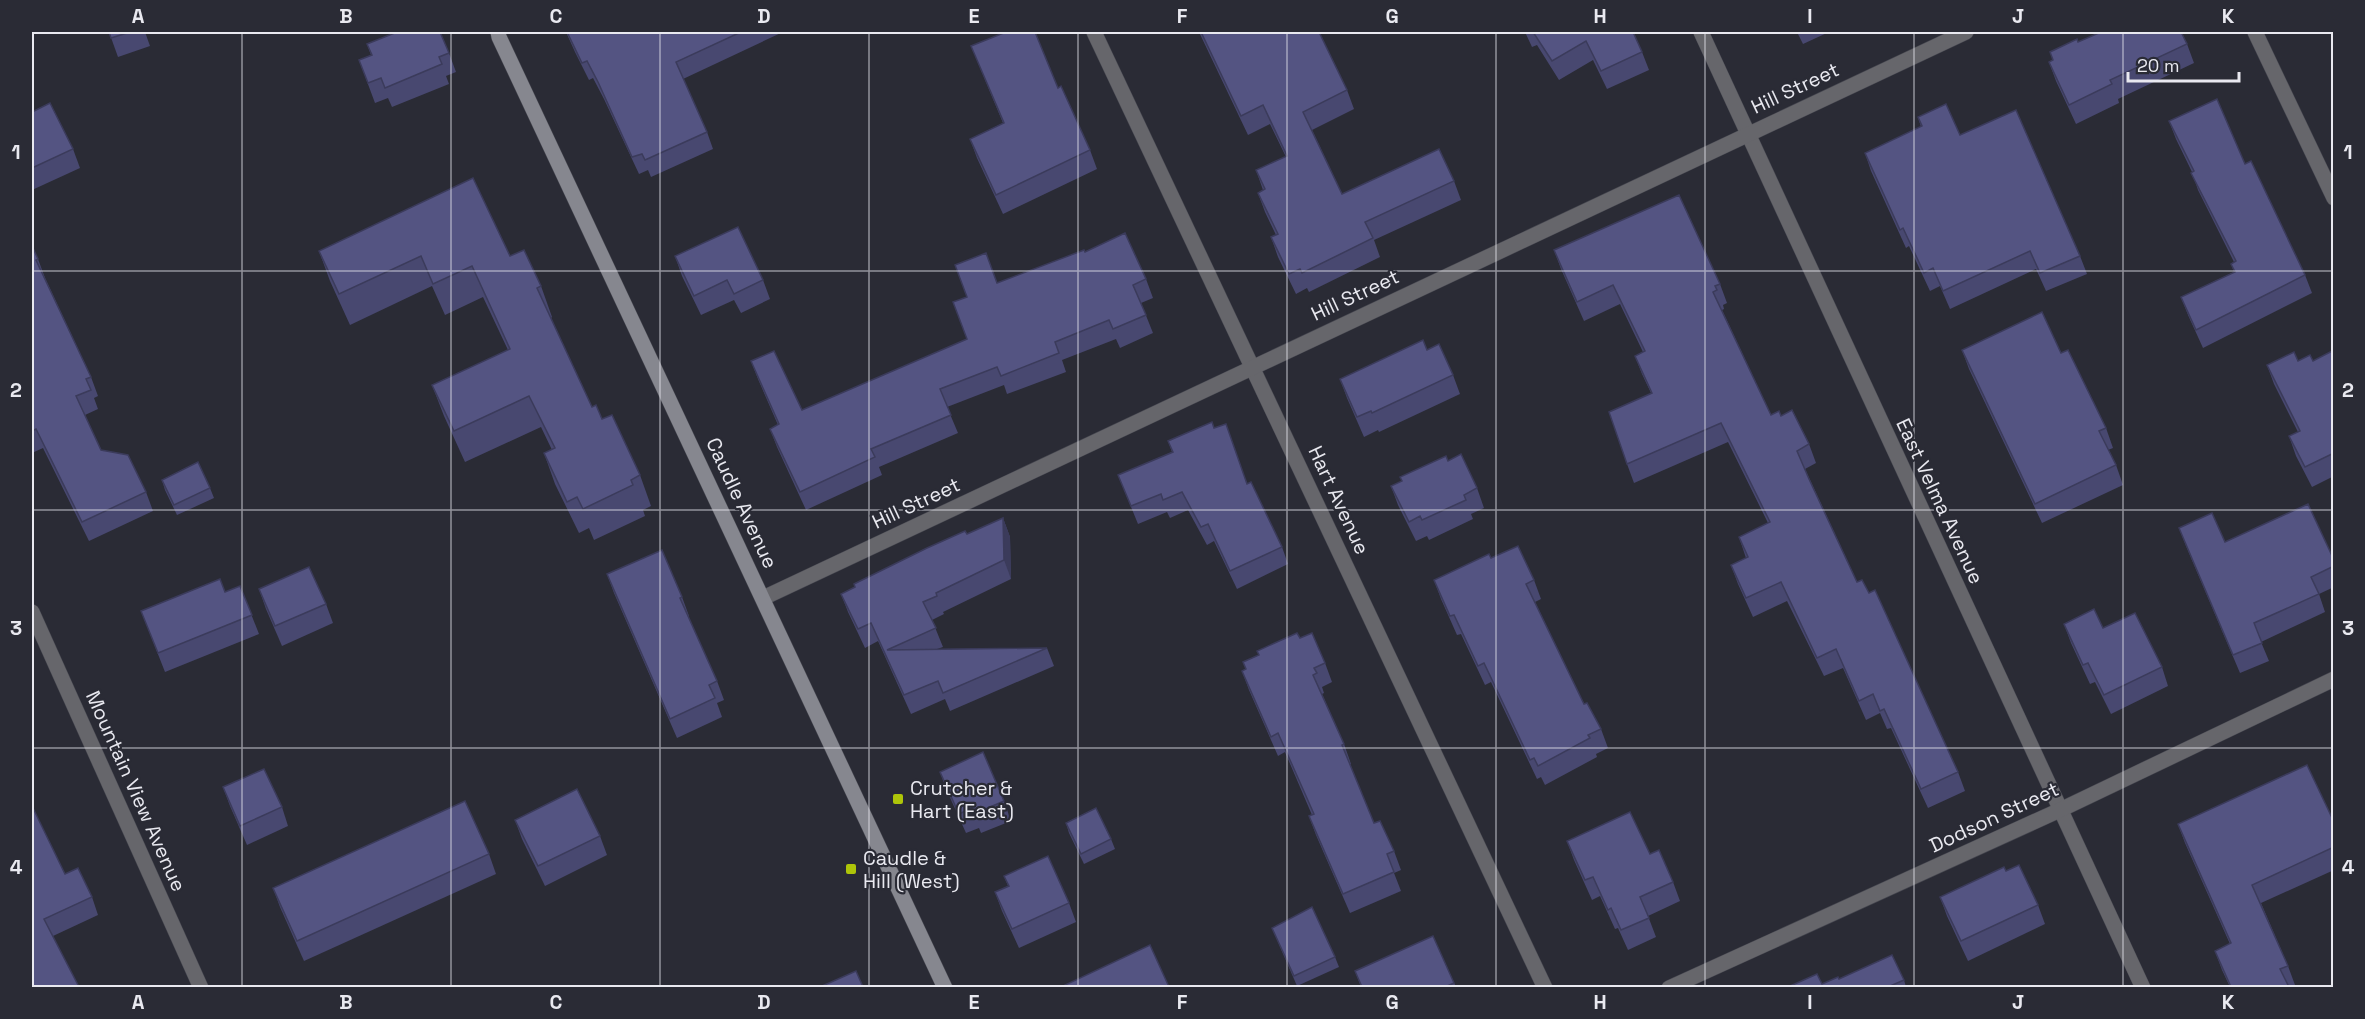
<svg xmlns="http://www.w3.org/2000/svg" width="2365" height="1019" viewBox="0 0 2365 1019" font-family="'Space Grotesk',sans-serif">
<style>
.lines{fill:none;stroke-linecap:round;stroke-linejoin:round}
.street-casing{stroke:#45464f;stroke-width:16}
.secondary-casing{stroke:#45464f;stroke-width:16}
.street{stroke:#66666b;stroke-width:15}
.secondary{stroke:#86878f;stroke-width:15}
.wall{fill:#484870}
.shaded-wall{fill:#3b3b5b}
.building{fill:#545482;stroke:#3b3b5b;stroke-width:1.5}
.grid{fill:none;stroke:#e9e9f0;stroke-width:1.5;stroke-opacity:0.55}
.poi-dot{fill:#aec509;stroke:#2a2b35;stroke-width:2}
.labels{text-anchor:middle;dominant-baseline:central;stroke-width:4.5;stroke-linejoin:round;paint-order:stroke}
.street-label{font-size:20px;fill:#e9e9f0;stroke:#2a2b35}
.poi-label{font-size:20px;fill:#e9e9f0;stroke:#2a2b35;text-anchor:start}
.neatline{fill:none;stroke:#e9e9f0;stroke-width:2}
.grid-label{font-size:20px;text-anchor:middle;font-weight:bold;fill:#e9e9f0}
</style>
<rect width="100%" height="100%" fill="#2a2b35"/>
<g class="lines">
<defs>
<g id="street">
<polyline points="1094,32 1545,988"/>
<polyline points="1701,32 2143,988"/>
<polyline points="2255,32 2334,198"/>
<polyline points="763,598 1966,32"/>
<polyline points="32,612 201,988"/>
<polyline points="1669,988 2060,810 2334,679"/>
</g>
<polyline id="secondary" points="498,32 499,37 945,988"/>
</defs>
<use href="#street" class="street-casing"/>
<use href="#secondary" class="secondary-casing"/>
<use href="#street" class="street"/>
<use href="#secondary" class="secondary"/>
</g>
<g class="wall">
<polygon points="109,32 145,32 150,46 118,57"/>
<polygon points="566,32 783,32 683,79 707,132 713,149 651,177 648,170 639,174 604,99 593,78 589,80 575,52"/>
<polygon points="1199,32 1319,32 1347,90 1354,109 1312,130 1342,194 1454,181 1461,200 1374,240 1380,257 1309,292 1307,288 1296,294 1278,257 1271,237 1276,235 1265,212 1258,193 1263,190 1256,170 1286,157 1270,124 1248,135"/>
<polygon points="1525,32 1633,32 1642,52 1649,70 1607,89 1593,60 1559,80 1537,45 1532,47"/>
<polygon points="1797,32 1829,32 1803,44"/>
<polygon points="2078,42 2187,44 2194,63 2118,99 2119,103 2076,124 2056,81 2049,62 2053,60 2050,52"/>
<polygon points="367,44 449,53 456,72 446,76 449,84 392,107 388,98 375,103 359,60 371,55"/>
<polygon points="971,46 1058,88 1090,150 1097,169 1003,214 977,158 970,139 1003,123"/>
<polygon points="32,112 73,149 80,168 32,190"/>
<polygon points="1918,117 1960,135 2080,256 2087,274 2046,291 2036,269 1950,309 1940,286 1930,291 1909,246 1906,248 1871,171 1865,153 1921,127"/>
<polygon points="2169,121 2245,164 2305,275 2312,293 2203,348 2188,315 2181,297 2234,272 2231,264 2234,262 2198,190 2192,172 2176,139"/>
<polygon points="32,246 38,259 45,278 91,377 98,396 94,398 98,409 85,415 101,450 146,492 153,511 89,541 43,448 32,453"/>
<polygon points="1554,250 1720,284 1727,303 1723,305 1724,309 1722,310 1771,415 1781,416 1809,444 1816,463 1805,469 1857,582 1958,772 1965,791 1928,808 1891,728 1887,729 1880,713 1866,720 1843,668 1824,676 1787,601 1753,617 1738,584 1731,565 1746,558 1739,537 1768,523 1728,442 1634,483 1627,464 1651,393 1642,374 1635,356 1643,352 1620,304 1584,321 1561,269"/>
<polygon points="319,251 510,256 541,286 552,317 551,318 592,407 602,419 640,475 651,506 643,510 645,516 594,540 589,528 579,533 555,484 544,453 552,450 541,427 465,462 444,416 432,385 508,350 483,297 445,315 432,286 350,325 330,281"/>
<polygon points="1085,252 1146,279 1153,298 1141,303 1153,333 1120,348 1116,339 1062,360 1066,372 1007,394 1004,385 947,407 958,433 879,467 882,475 806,510 777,447 770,429 778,425 758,379 751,361 802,410 967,339 997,283"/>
<polygon points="675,256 763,280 770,299 741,313 734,300 701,315 682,276"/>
<polygon points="1427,350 1453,375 1460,394 1379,432 1378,430 1364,437 1347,398 1340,379"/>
<polygon points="1962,350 2061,353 2106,428 2113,448 2108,450 2116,465 2123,485 2042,523 1969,369"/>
<polygon points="2334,350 2334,476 2312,487 2296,456 2289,436 2298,432 2274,384 2267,365 2313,361"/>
<polygon points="1214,428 1248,484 1282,547 1288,564 1237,589 1214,541 1207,545 1188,510 1170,518 1167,512 1138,524 1118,475 1172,452 1168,441"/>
<polygon points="1448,461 1477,488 1484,508 1471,514 1473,519 1429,540 1427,536 1416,541 1398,505 1391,486"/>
<polygon points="162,480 210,488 214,498 177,515 165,490"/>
<polygon points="1003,518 1010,537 1011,579 943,612 944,614 932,620 943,647 937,649 1047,648 1054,666 950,711 945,699 911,714 878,641 865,648 848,612 841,594"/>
<polygon points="2179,528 2225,542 2334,560 2334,587 2319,594 2325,612 2261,642 2269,661 2240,673 2186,546"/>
<polygon points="1491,558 1534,580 1541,599 1535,602 1584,704 1601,729 1608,748 1596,754 1597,757 1545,785 1541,777 1537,779 1491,682 1485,685 1461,634 1457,635 1441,599 1434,580"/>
<polygon points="607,574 682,597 689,616 688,617 717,681 724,700 717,703 722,717 677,738 614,593"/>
<polygon points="240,586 259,634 165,672 141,611 225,592"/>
<polygon points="259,589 326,604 333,623 282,646 266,609"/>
<polygon points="2064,624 2103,628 2162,667 2168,686 2111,714 2095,682 2090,684 2071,643"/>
<polygon points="1300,638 1325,663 1332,682 1322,687 1324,693 1322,694 1344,744 1351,764 1349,764 1374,823 1394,851 1401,870 1394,873 1401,891 1350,913 1316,835 1309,816 1312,815 1285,752 1278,756 1249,690 1242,671"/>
<polygon points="940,772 1004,801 1011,821 981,833 979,828 966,833 947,791"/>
<polygon points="223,787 282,807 288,826 247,845 230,806"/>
<polygon points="32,806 65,874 92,897 98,915 53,936 32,987"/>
<polygon points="515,820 600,836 607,855 545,886 522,839"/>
<polygon points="2334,822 2334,870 2261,903 2288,966 2295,985 2290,987 2230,987 2222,970 2215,951 2230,944 2185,843 2178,824"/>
<polygon points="1066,823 1111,839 1115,849 1084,864 1069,833"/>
<polygon points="1567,841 1650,854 1673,882 1680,901 1648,916 1656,937 1628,950 1618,928 1615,929 1600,896 1592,900 1574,860"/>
<polygon points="489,854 496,874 304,961 280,907 273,888"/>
<polygon points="2006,871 2038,905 2045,924 1968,961 1947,916 1940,897"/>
<polygon points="1004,876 1069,903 1076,922 1019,948 1002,911 995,892 1008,886"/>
<polygon points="1272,928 1335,957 1339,967 1297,986"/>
<polygon points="1433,936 1456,987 1361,987 1355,971"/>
<polygon points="1839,979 1904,980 1906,987 1788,987 1822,984"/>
</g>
<polygon class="shaded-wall" points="1003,518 1010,537 1011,579 1004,560"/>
<g class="building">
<polygon points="109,32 130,32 111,38"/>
<polygon points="397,32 440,32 449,53 439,57 442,64 385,88 381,78 368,83 359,60 372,55 367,44"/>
<polygon points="567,32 741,32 676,62 707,132 645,160 642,154 632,157 598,82 587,61 582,63"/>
<polygon points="1006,32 1035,32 1058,88 1061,86 1090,150 996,195 970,139 1004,123 971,46"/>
<polygon points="1201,32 1319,32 1347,90 1303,112 1342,194 1439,149 1454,181 1365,222 1373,238 1302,273 1300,269 1289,274 1271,237 1278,234 1258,193 1265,189 1256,170 1287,156 1263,105 1241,116"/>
<polygon points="1533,32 1633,32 1642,52 1601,71 1586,41 1552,61"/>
<polygon points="2101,32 2181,32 2187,44 2110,80 2112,84 2069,105 2049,62 2053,60 2050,52 2077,39 2078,42"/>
<polygon points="2217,99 2245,164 2251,161 2305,275 2196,330 2181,297 2235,272 2231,264 2236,261 2191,173 2194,171 2169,121"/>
<polygon points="50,103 73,149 32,168 32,112"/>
<polygon points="1946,104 1960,135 2016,110 2080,256 2040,273 2030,251 1943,291 1933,268 1924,273 1903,228 1900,230 1865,153 1922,126 1918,117"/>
<polygon points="473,178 510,256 524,250 541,286 537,288 592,407 596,405 602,419 612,415 640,475 631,480 633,485 583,509 577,497 567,502 544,453 555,448 529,396 454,431 432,385 510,349 472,266 433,284 421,256 339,294 319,251"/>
<polygon points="1679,195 1720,284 1715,286 1717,290 1713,292 1771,415 1779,411 1781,416 1792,410 1809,444 1797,451 1809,479 1857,582 1862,580 1869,593 1875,590 1958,772 1921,789 1884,709 1880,711 1873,694 1859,701 1836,649 1817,658 1781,582 1746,598 1731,565 1748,557 1739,537 1770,522 1721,423 1627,464 1609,412 1652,393 1635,356 1645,351 1613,285 1577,302 1554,250"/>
<polygon points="738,227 763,280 734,294 727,280 694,296 675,256"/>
<polygon points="1125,233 1146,279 1133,285 1146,315 1113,329 1109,320 1055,342 1059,353 1001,376 997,367 940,389 951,415 871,449 875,457 800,492 770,429 779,424 751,361 774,351 802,410 967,339 953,302 967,297 955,265 986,253 997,283 1084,250 1085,252"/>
<polygon points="32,246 38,259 36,260 91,377 86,379 91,390 76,396 101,450 128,455 146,492 82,522 36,429 32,431"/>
<polygon points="2042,312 2061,353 2068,350 2106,428 2099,431 2116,465 2035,504 1962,350"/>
<polygon points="1423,340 1427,350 1439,344 1453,375 1372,413 1371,411 1357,417 1340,379"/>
<polygon points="2334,350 2334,453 2305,467 2289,436 2300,431 2267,365 2294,352 2298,361 2310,355 2313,361"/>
<polygon points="1212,422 1214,428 1226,424 1247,484 1251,482 1282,547 1230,571 1208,524 1201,527 1182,492 1163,500 1161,494 1131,506 1118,475 1173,452 1168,441"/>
<polygon points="1461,454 1477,488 1464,495 1466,500 1422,520 1420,516 1409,522 1391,486 1402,481 1400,477 1446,456 1448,461"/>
<polygon points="198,462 210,488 174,505 162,480"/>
<polygon points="2308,504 2334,560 2334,566 2311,577 2319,594 2254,623 2262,643 2233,655 2179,528 2212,513 2225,542"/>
<polygon points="1003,518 1004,560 936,593 937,596 923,602 936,628 887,650 1047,648 943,693 938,681 904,695 871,623 858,629 841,594 855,587 854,584 927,548 965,531 967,534"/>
<polygon points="1518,546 1534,580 1526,584 1584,704 1587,703 1601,729 1588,735 1590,738 1538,766 1534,758 1530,760 1484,663 1478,666 1454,615 1450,616 1434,580 1489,554 1491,558"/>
<polygon points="662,550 682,597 680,598 717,681 709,685 715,698 670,719 607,574"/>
<polygon points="309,567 326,604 275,626 259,589"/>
<polygon points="220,579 225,592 240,586 252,615 158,653 141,611"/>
<polygon points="2094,609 2103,628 2135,613 2162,667 2104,695 2088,663 2083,665 2064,624"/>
<polygon points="1297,633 1300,638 1312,633 1325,663 1314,668 1317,673 1313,675 1344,744 1342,745 1374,823 1380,821 1394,851 1387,854 1394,872 1343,894 1309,816 1314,814 1278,733 1271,737 1242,671 1246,669 1243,662 1259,655 1257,651"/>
<polygon points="983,752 1004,801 974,814 972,808 959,814 940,772"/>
<polygon points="2307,765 2334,822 2334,847 2252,885 2288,966 2280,969 2289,987 2231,987 2215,951 2231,943 2178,824"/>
<polygon points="264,769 282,807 240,826 223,787"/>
<polygon points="577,789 600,836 538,866 515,820"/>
<polygon points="465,801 489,854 297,941 273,888"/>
<polygon points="32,806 65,874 78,868 92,897 44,919 79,987 32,987"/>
<polygon points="1096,808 1111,839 1081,854 1066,823"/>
<polygon points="1630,812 1650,854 1659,850 1673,882 1640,897 1649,918 1621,930 1611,908 1608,910 1593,877 1585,880 1567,841"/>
<polygon points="1048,856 1069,903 1012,929 995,892 1009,886 1004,876"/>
<polygon points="2019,865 2038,905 1961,941 1940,897 2004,867 2006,871"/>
<polygon points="1312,907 1335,957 1294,976 1272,928"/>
<polygon points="1433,936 1454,983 1445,987 1362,987 1355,971"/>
<polygon points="1150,945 1169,987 1066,987 1065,985"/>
<polygon points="1892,955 1904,980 1888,987 1788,987 1817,974 1822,984 1838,977 1839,979"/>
<polygon points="856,971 863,987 820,987"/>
</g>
<path class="grid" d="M242 32V988M451 32V988M660 32V988M869 32V988M1078 32V988M1287 32V988M1496 32V988M1705 32V988M1914 32V988M2123 32V988M32 271H2334M32 510H2334M32 748H2334"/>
<g class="poi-dot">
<rect x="892" y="793" width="12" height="12" rx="3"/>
<rect x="845" y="863" width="12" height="12" rx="3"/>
</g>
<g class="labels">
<g class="street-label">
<text transform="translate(1795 88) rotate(-25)">Hill Street</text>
<text transform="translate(1355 295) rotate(-25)">Hill Street</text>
<text transform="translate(1339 500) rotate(65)">Hart Avenue</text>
<text transform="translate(1940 501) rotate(65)">East Velma Avenue</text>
<text transform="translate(742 503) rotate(65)">Caudle Avenue</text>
<text transform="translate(916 503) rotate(-25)">Hill Street</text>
<text transform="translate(136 791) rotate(66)">Mountain View Avenue</text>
<text transform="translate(1994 817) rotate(-25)">Dodson Street</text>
</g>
<g class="poi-label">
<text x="910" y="788">Crutcher &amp;<tspan x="910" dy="23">Hart (East)</tspan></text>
<text x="863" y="858">Caudle &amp;<tspan x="863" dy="23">Hill (West)</tspan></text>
</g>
</g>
<rect width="2365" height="1019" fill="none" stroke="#2a2b35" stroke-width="66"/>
<path d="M2128 72v9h111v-9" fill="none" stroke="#e9e9f0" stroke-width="3"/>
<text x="2137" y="72" font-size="18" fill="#e9e9f0" stroke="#2a2b35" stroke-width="4.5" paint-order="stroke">20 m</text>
<rect x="33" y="33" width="2299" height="953" class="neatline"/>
<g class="grid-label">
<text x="138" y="23">A</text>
<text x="346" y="23">B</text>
<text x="556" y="23">C</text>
<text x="764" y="23">D</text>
<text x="974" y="23">E</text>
<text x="1182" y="23">F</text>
<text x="1392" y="23">G</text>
<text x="1600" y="23">H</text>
<text x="1810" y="23">I</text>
<text x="2018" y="23">J</text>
<text x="2228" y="23">K</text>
<text x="16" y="159">1</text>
<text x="2348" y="159">1</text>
<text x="16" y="397">2</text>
<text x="2348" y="397">2</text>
<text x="16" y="635">3</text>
<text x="2348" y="635">3</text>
<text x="16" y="874">4</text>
<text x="2348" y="874">4</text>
<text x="138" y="1009">A</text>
<text x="346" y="1009">B</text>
<text x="556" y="1009">C</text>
<text x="764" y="1009">D</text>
<text x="974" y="1009">E</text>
<text x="1182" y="1009">F</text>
<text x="1392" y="1009">G</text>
<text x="1600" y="1009">H</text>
<text x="1810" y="1009">I</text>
<text x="2018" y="1009">J</text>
<text x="2228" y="1009">K</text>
</g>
</svg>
